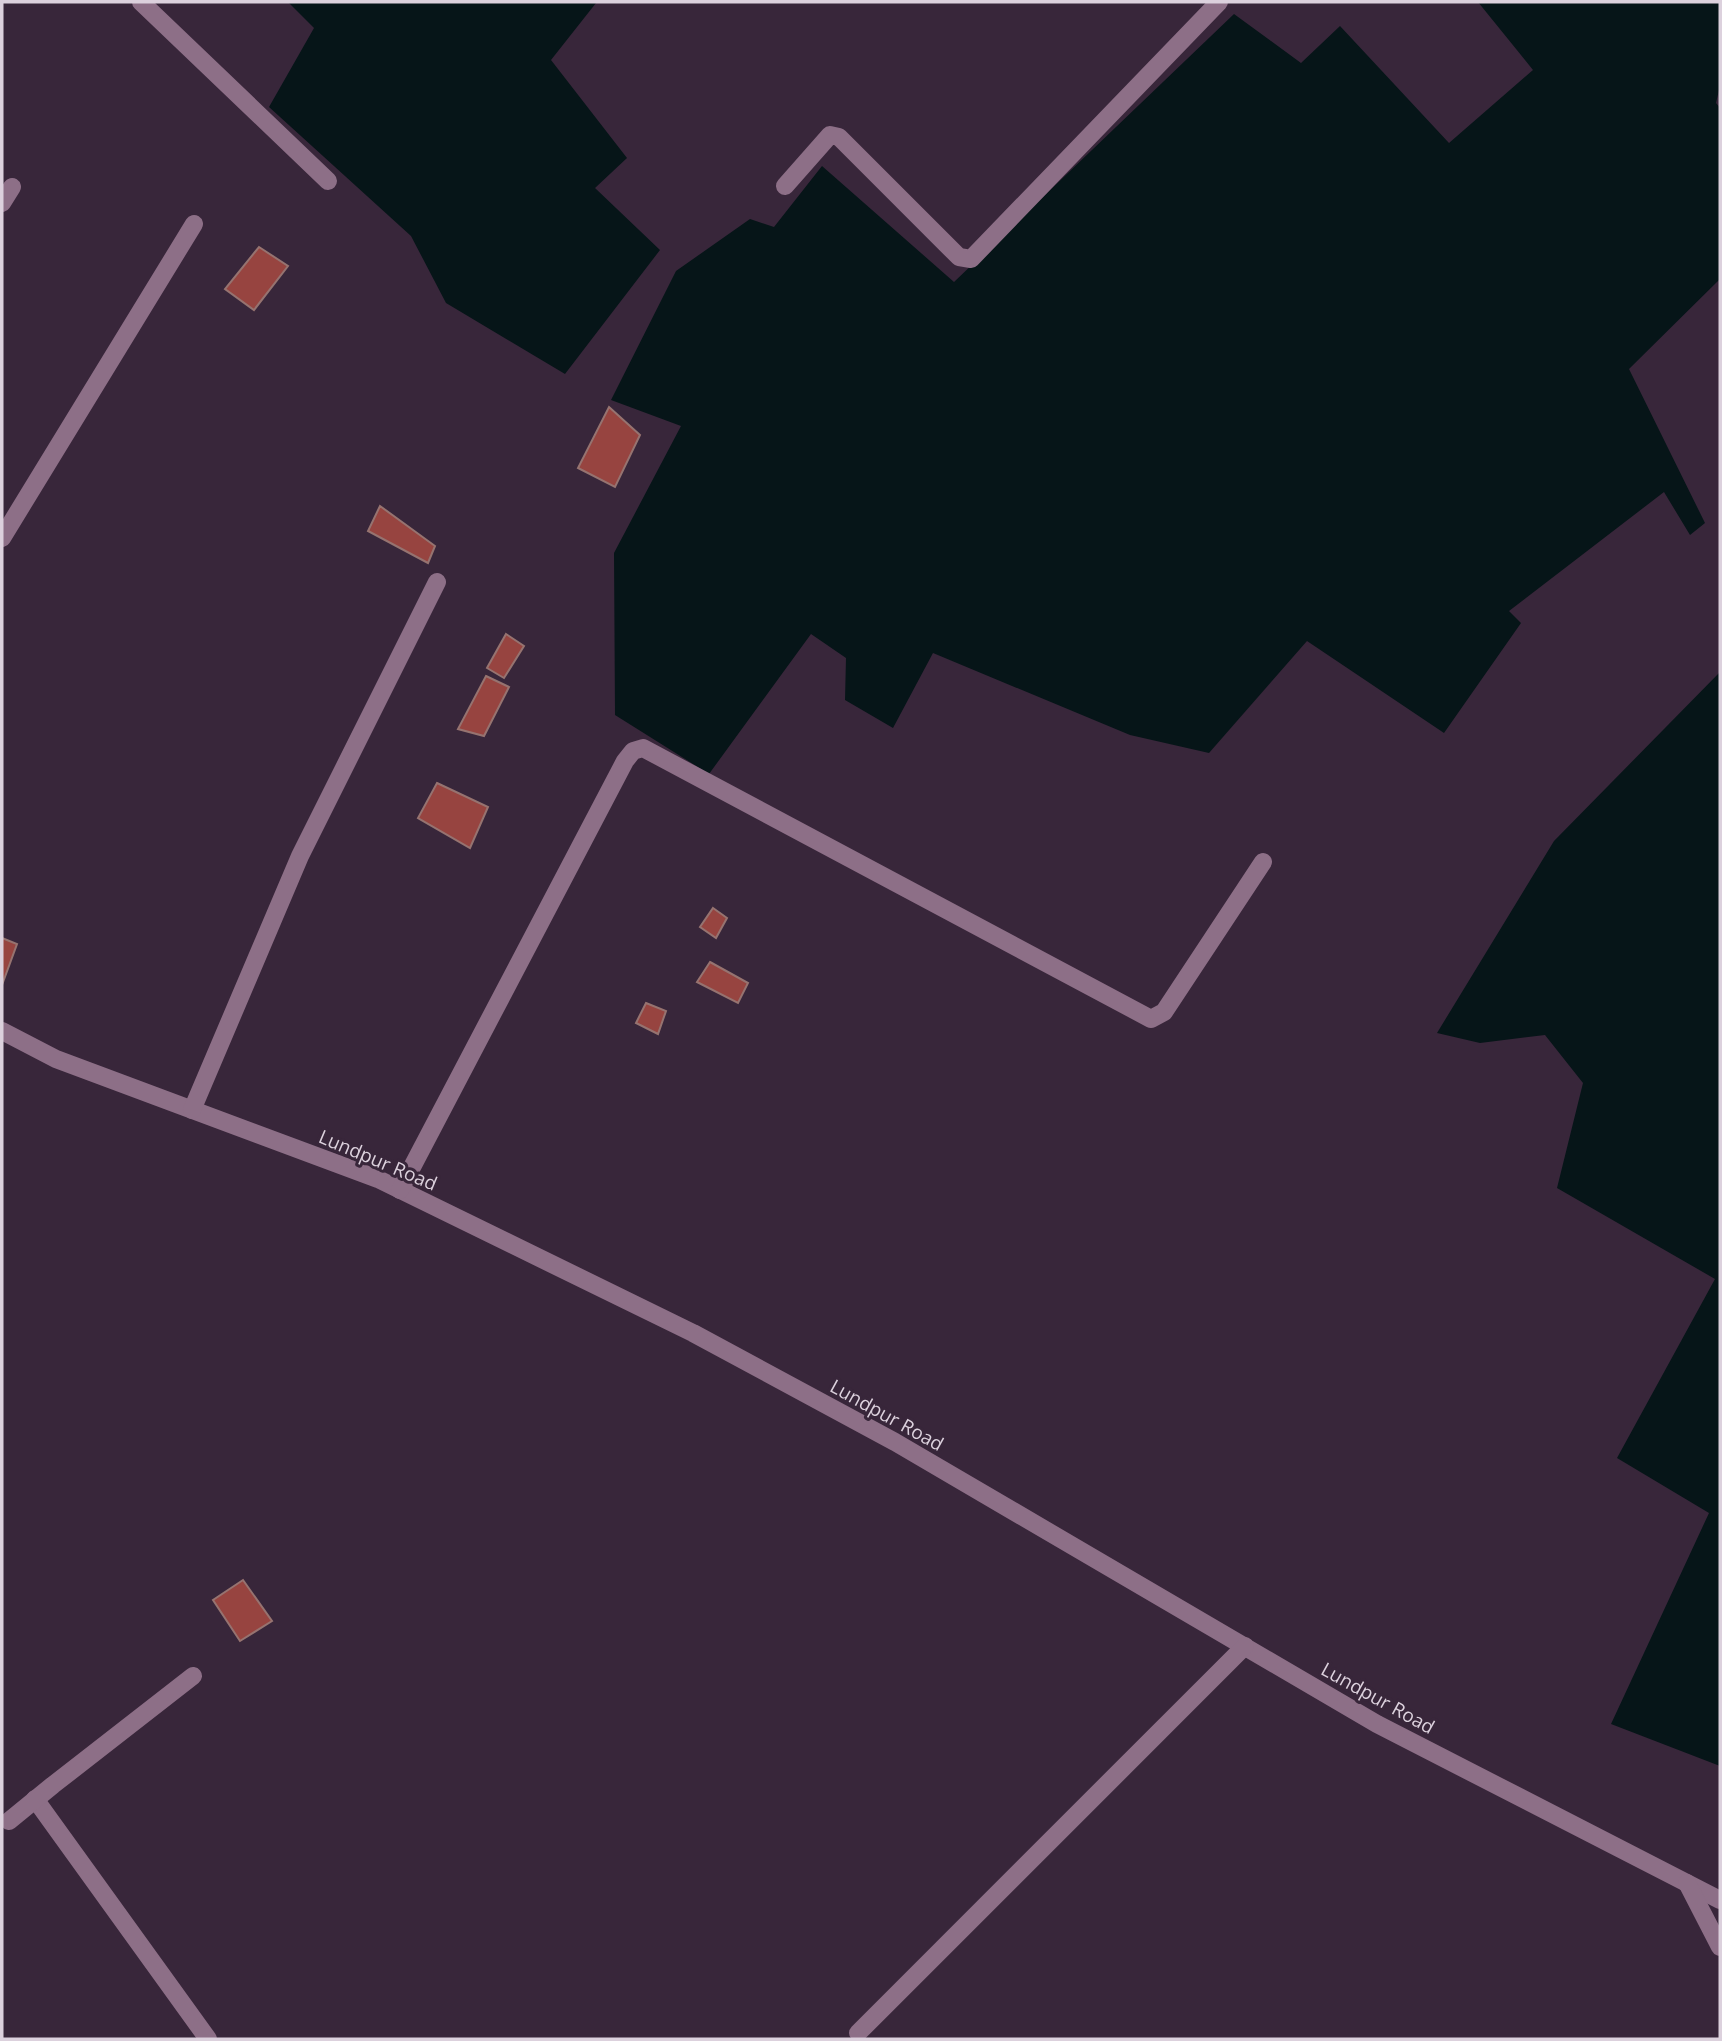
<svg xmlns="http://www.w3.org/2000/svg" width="1722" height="2041" viewBox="0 0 1722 2041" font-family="'Open Sans',sans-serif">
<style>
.water{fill:#061518}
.building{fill:#974440;stroke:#967370;stroke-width:2}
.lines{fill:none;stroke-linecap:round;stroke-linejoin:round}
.minor{stroke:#8d6f87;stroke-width:18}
.labels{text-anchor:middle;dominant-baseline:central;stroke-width:6;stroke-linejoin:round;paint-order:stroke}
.street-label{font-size:19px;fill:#dcd1dd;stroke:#38263a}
</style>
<rect width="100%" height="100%" fill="#38263a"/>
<g class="water">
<polygon points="288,2 595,2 596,3 551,60 627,158 595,188 660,250 565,374 446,303 411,236 269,107 314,28"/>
<polygon points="1478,2 1720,2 1720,86 1716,103 1720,108 1720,279 1629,369 1705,523 1690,535 1664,492 1509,611 1521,623 1444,733 1307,641 1209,753 1130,735 933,653 893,728 845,700 846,658 811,634 709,774 615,715 614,553 681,426 611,400 676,271 750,219 774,227 822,166 954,282 1234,14 1301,63 1340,26 1449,143 1533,70"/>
<polygon points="1720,672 1720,1766 1611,1724 1709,1513 1617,1458 1715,1279 1557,1188 1583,1083 1545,1035 1480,1043 1437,1033 1554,841"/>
</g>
<g class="building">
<polygon points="259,247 288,266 254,310 225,289"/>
<polygon points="609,407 640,435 615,487 578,468"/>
<polygon points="380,506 435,546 428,563 368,531"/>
<polygon points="506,634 524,646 504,678 487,668"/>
<polygon points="486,676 509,687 484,736 458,729"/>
<polygon points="437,783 488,807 470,848 418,818"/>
<polygon points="713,908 727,918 716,938 700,927"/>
<polygon points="2,938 17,944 2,985"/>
<polygon points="710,962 748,983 738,1003 697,982"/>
<polygon points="646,1003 666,1011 658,1034 636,1023"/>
<polygon points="243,1580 272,1621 240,1641 213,1600"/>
</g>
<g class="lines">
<g class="minor">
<polyline points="141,2 328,181"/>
<polyline points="785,186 830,135 839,137 959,257 971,259 1219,2"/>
<polyline points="2,203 12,187"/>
<polyline points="2,538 194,224"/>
<polyline points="2,1031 56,1059 378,1179 693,1333 895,1442 1377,1724 1720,1900"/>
<polyline points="192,1110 300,856 437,582"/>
<polyline points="400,1190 625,761 633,751 643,748 1151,1019 1164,1012 1263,862"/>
<polyline points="35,1799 208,2039"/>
<polyline points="9,1821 53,1785 193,1676"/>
<polyline points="1687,1883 1720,1947"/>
<polyline points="858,2033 1245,1646"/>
</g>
</g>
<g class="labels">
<g class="street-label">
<text transform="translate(378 1160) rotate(23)">Lundpur Road</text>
<text transform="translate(887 1415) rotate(29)">Lundpur Road</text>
<text transform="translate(1378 1698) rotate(29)">Lundpur Road</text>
</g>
</g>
<rect width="1722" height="2041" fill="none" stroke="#dcd1dd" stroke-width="7"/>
</svg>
